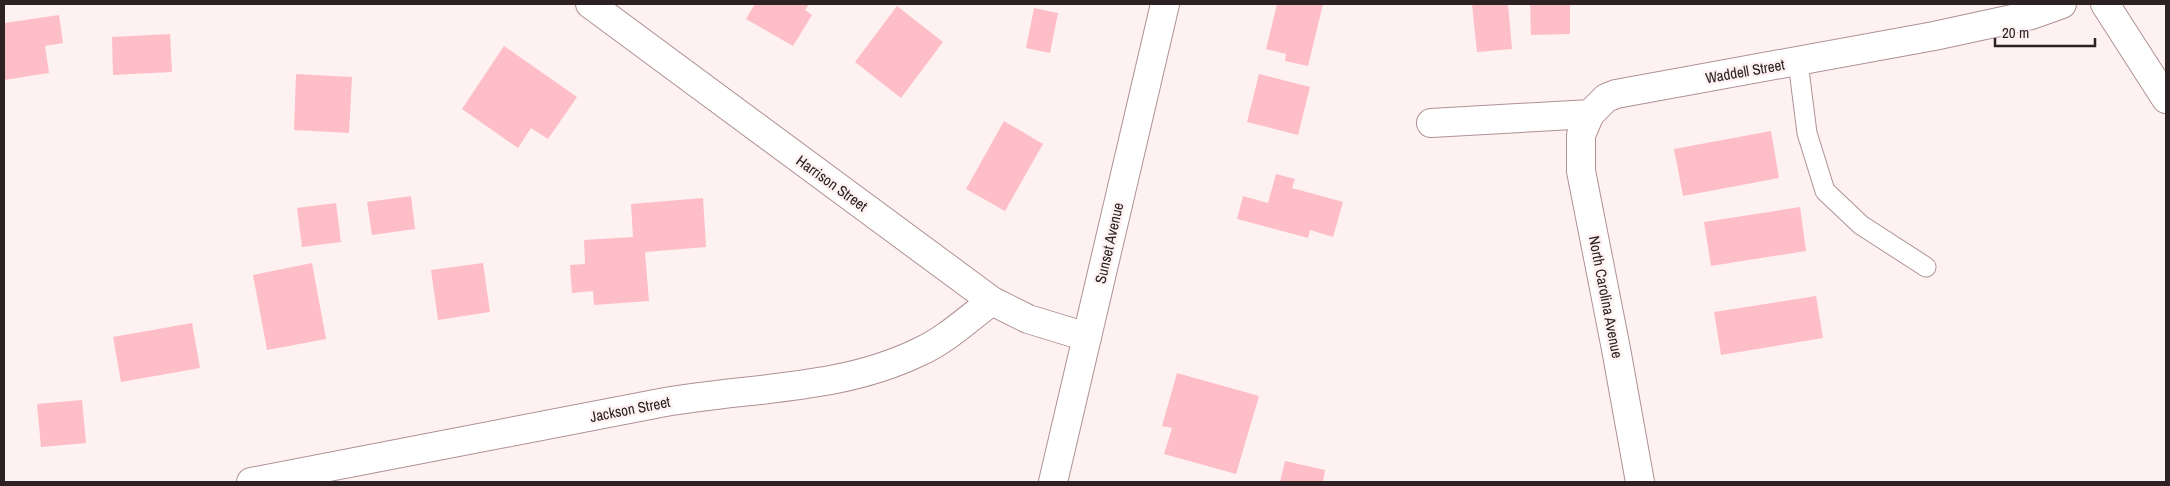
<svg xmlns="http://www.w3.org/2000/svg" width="2170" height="486" viewBox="0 0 2170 486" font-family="'Archivo Narrow',sans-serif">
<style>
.building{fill:#febec7}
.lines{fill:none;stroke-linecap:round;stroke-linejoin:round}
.lane-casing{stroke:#af9194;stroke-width:21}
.street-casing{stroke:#af9194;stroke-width:30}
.secondary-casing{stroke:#af9194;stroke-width:30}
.lane{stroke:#fff;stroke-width:19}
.street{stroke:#fff;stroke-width:28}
.secondary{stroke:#fff;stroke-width:28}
.labels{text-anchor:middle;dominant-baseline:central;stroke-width:5;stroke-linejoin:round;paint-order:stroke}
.street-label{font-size:15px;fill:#2d2123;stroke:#fef1f2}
</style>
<rect width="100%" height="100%" fill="#fef1f2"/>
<g class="building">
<polygon points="755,4 809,4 805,10 812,15 793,46 746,19"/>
<polygon points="1277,4 1323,4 1308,66 1285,61 1286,54 1266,49"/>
<polygon points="1472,4 1508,4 1512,49 1477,52"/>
<polygon points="1530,4 1570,4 1570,34 1531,35"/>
<polygon points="897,6 943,42 901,98 855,62"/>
<polygon points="1034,8 1058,13 1050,53 1026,48"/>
<polygon points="59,15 63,43 45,46 49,73 4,80 4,23"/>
<polygon points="170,34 172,72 113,75 112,37"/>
<polygon points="504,46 577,97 548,139 531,128 518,148 462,109"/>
<polygon points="296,74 352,77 349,133 294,130"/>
<polygon points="1259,74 1310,87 1298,135 1247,122"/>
<polygon points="1004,121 1043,144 1005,211 966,189"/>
<polygon points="1771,131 1779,178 1683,196 1674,149"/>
<polygon points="1276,174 1295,179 1292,188 1343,202 1333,237 1310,230 1308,238 1237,219 1243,196 1268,203"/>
<polygon points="411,196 415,229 372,235 367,202"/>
<polygon points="703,198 706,247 645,252 649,301 594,305 593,291 572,293 570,265 585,264 584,240 633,237 631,204"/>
<polygon points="336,203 341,242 302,247 297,208"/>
<polygon points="1800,207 1806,251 1711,266 1704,222"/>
<polygon points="312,263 326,339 267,350 253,275"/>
<polygon points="483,263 490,312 438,320 431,270"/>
<polygon points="1816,296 1823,338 1721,355 1714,312"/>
<polygon points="192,323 200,368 121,382 113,337"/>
<polygon points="1177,373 1259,396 1236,474 1164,454 1172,428 1162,426"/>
<polygon points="82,400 86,443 41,447 37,404"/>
<polygon points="1285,461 1325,470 1323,482 1280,482"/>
</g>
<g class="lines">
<defs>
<polyline id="lane" points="1798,62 1807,133 1825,191 1861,225 1926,267"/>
<g id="street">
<polyline points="590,4 992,301 1028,319 1087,337"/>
<polyline points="1590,114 1581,135 1581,171 1616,349 1640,482"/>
<polyline points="1431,123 1590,114 1606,98 1616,94 1934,36 2031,15 2062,4"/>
<path d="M251 482C386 456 520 430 655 404 742 387 837 392 919 352 946 340 969 318 992 301"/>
<polyline points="1053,482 1165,4"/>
</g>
<polyline id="secondary" points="2105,4 2166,99"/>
</defs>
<use href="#lane" class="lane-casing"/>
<use href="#street" class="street-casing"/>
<use href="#secondary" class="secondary-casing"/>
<use href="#lane" class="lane"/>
<use href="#street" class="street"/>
<use href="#secondary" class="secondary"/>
</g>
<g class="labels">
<g class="street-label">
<text transform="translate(1745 71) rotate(-10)">Waddell Street</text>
<text transform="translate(832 183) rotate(36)">Harrison Street</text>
<text transform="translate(1109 243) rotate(-77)">Sunset Avenue</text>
<text transform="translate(1606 297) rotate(79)">North Carolina Avenue</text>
<text transform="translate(630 409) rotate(-11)">Jackson Street</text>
</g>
</g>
<rect width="2170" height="486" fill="none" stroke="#2d2123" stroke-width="10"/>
<path d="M1995 38v8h100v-8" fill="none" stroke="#2d2123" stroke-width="2.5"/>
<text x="2002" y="38" font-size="15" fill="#2d2123" stroke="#fef1f2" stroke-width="4" paint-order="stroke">20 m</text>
</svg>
